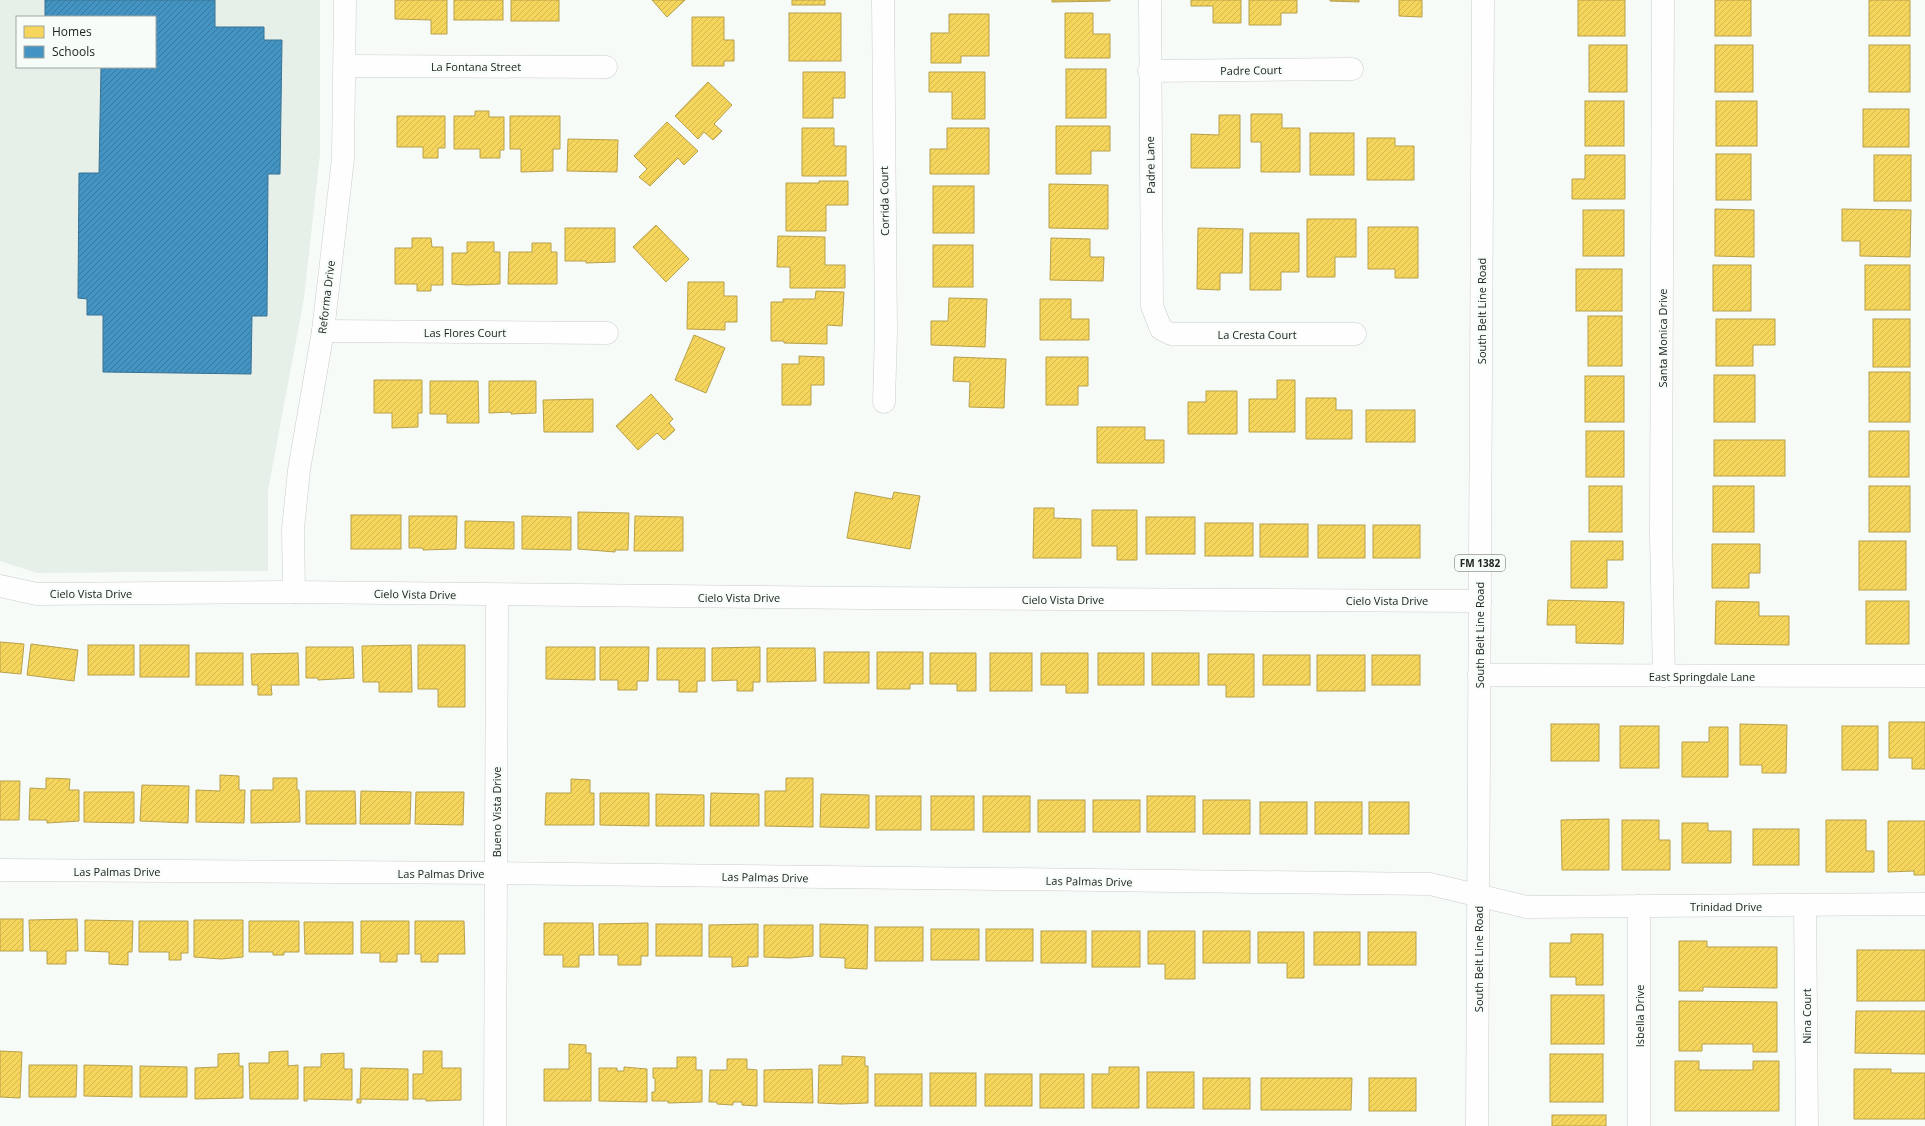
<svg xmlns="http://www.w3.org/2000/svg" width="1925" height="1126" viewBox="0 0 1925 1126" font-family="'Open Sans',sans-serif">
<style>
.built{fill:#e7f0e8;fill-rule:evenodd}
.homes{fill:url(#homes-hatch);stroke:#b6a04b}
.schools{fill:url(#schools-hatch);stroke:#397293}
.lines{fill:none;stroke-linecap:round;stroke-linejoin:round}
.street-casing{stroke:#cacdcb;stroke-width:23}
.secondary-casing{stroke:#cacdcb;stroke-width:23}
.primary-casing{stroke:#cacdcb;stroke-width:23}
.street{stroke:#fefefe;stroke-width:22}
.secondary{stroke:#fefefe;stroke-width:22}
.primary{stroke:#fefefe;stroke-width:22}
.labels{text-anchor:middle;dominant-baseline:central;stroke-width:4;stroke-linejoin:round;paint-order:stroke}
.shield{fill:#f6fcf7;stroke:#626562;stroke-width:1}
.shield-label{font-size:10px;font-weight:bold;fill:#222422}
.street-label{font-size:11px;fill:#222422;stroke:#f6fcf7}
</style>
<defs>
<pattern id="homes-hatch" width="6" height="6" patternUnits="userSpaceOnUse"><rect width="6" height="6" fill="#f6d55c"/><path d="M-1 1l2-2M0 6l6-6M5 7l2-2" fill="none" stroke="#d3b750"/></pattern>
<pattern id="schools-hatch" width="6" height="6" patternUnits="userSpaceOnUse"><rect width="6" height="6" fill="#4393c3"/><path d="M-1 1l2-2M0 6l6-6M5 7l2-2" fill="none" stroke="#38789e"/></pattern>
</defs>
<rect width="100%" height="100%" fill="#f7fbf8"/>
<path class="built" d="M0 0H320V154L304 298 268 490V571L37 573 0 561ZM17 17H155V67H17Z"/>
<g class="homes">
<polygon points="395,0 447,0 447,34 431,34 431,20 395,19"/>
<rect x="454" y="0" width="49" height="20"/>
<rect x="511" y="0" width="48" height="21"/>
<polygon points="652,0 685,0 667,17"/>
<rect x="792" y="0" width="33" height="5"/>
<polygon points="1052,0 1110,0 1110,1 1052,2"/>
<polygon points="1191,0 1241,0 1241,23 1213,23 1213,6 1191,6"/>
<polygon points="1249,0 1297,0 1297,13 1281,13 1281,25 1249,25"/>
<polygon points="1330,0 1359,0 1359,2 1330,1"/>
<polygon points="1399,0 1422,0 1422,17 1399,16"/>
<rect x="1578" y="0" width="47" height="36"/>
<rect x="1715" y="0" width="36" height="36"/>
<rect x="1869" y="0" width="41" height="36"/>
<rect x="789" y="13" width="52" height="48"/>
<polygon points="1065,13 1093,13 1093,34 1110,34 1110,58 1065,58"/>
<polygon points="949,14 989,14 989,56 961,56 961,63 931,63 931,33 949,33"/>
<polygon points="692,17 724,17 724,40 734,40 734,61 724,61 724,66 692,66"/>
<rect x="1589" y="45" width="38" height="47"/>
<rect x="1715" y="45" width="38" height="47"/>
<rect x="1869" y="45" width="41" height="47"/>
<rect x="1066" y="69" width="40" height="49"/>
<polygon points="803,72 845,72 845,98 833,98 833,118 803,118"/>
<polygon points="929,72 985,72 985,119 952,119 952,92 929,92"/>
<polygon points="708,82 732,105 714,124 722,131 713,140 704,132 698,139 675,116"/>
<rect x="1585" y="101" width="39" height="45"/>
<rect x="1716" y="101" width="41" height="45"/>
<rect x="1863" y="109" width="46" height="38"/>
<polygon points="475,111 489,111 489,117 504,117 504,150 500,150 500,158 480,158 480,149 454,149 454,116 475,116"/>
<polygon points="1251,114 1282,114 1282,128 1300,128 1300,172 1261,172 1261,142 1251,142"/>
<polygon points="1219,115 1240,115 1240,168 1191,168 1191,134 1219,135"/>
<polygon points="397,116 445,116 445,148 438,148 438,158 423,158 423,147 397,147"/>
<polygon points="510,116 560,116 560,149 553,149 553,171 521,172 521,149 510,149"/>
<polygon points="667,122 698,151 684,165 678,158 650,186 639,177 647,169 634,156"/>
<polygon points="1056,126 1110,126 1110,151 1091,151 1091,174 1056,174"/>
<polygon points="802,128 834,128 834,146 846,146 846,176 802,176"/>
<polygon points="947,128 989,128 989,174 930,174 930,149 947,149"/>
<rect x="1310" y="133" width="44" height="42"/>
<polygon points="1367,138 1395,138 1395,146 1414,146 1414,180 1367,180"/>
<polygon points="568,139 618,140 617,172 567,171"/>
<rect x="1716" y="154" width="35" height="46"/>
<polygon points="1585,155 1625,155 1625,199 1572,199 1572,179 1585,179"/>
<rect x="1874" y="155" width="37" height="46"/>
<polygon points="819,181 848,181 848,205 826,205 826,231 786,231 786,183 819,183"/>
<polygon points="1049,184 1108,185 1108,229 1049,228"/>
<rect x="933" y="186" width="41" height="47"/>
<polygon points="1715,209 1754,210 1754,257 1715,256"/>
<polygon points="1842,209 1911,210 1910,257 1860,256 1860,241 1842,241"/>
<rect x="1583" y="210" width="41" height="46"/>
<polygon points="1307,219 1356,219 1356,257 1335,257 1335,277 1307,277"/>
<polygon points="656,225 689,259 666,282 633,247"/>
<polygon points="1368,227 1418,227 1418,278 1395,278 1395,269 1368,269"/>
<polygon points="565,228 615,228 615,262 586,263 586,261 565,261"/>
<polygon points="1198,228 1243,229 1242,273 1220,273 1220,290 1197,289"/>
<polygon points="1250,233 1299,233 1299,272 1281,272 1281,290 1250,290"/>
<polygon points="778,236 825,237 825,265 845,265 845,288 790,288 790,267 777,267"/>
<polygon points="412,238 431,238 432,247 443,247 443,285 431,285 431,291 417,291 417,284 395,284 395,248 412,248"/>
<polygon points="1051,238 1090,239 1090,257 1104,257 1103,281 1050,280"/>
<polygon points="467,242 494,242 494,252 500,252 500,284 466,285 452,284 452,253 467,253"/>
<polygon points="532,243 551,243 551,252 557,252 557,284 508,284 509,252 532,252"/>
<rect x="933" y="245" width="40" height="42"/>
<rect x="1713" y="265" width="38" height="46"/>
<rect x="1865" y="265" width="45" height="45"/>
<rect x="1576" y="269" width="46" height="42"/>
<polygon points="688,282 724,282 724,296 737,296 737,322 725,322 725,330 687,329"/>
<polygon points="816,291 844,292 842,326 827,325 827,344 784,343 784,341 771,341 771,302 783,302 783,299 815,299"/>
<polygon points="949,298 987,299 985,347 931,345 931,321 948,321"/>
<polygon points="1040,299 1071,299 1071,319 1089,319 1089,340 1040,340"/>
<rect x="1588" y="316" width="34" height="50"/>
<polygon points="1716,319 1775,319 1775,345 1753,345 1753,366 1716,366"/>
<rect x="1873" y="319" width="37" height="48"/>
<polygon points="694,335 725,348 706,393 675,380"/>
<polygon points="799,356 824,357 824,385 811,385 811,405 782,405 782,364 799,364"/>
<polygon points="954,357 1006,359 1004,408 969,407 970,382 953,381"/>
<polygon points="1046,357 1088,357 1088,386 1078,386 1078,405 1046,405"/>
<rect x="1869" y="372" width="41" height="50"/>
<rect x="1714" y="375" width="41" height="47"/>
<rect x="1585" y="376" width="39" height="46"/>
<polygon points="374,380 422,380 422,413 418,413 418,427 392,428 392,413 374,413"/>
<polygon points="1277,380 1295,380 1295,432 1249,432 1249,399 1277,399"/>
<polygon points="430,381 478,381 479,423 447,423 447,414 430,414"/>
<polygon points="489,381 536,381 536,413 511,414 511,412 489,413"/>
<polygon points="1206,391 1237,391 1237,434 1188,434 1188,402 1206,402"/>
<polygon points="651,394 673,419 669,423 675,430 664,440 657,433 638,450 616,426"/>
<polygon points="1306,398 1336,398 1336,410 1352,410 1352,439 1306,439"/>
<polygon points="593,399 593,432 544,432 543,400"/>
<rect x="1366" y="410" width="49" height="32"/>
<polygon points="1097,427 1145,427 1145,440 1164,440 1164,463 1097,463"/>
<rect x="1586" y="431" width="38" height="46"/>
<rect x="1869" y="431" width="40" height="46"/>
<rect x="1714" y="440" width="71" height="36"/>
<rect x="1589" y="486" width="33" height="46"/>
<rect x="1713" y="486" width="41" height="46"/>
<rect x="1869" y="486" width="41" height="46"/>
<polygon points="855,492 892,499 894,492 920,496 910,549 847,538"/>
<polygon points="1034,508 1054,508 1054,518 1081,519 1081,558 1033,558"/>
<polygon points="1092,510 1137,510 1137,560 1117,560 1117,546 1092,546"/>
<polygon points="578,512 629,513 628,550 615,550 615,552 578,549"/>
<rect x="351" y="515" width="50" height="34"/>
<polygon points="409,516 457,516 456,549 423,550 423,548 409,548"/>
<polygon points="522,516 571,517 571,550 522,549"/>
<polygon points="635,516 683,517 683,551 634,551"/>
<rect x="1146" y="517" width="49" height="37"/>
<polygon points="465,521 514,522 514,549 465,548"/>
<rect x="1205" y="523" width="48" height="33"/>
<rect x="1260" y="524" width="48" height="33"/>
<rect x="1318" y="525" width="47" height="33"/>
<rect x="1373" y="525" width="47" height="33"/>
<polygon points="1571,541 1623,541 1623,560 1607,560 1607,588 1571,588"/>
<rect x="1859" y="541" width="47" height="49"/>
<polygon points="1712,544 1760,544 1760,573 1749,573 1749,588 1712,588"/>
<polygon points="1548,600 1624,602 1623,644 1576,643 1576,625 1547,625"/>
<polygon points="1716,601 1759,602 1759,616 1789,616 1789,645 1715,644"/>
<rect x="1866" y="601" width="43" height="43"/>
<polygon points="0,642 24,644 21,674 0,672"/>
<polygon points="31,644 78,650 74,681 27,675"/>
<rect x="88" y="645" width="46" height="30"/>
<rect x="140" y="645" width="49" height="32"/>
<polygon points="411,645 412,692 379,692 379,682 363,682 362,646"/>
<polygon points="418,645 465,645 465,707 438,707 438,689 418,689"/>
<polygon points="306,647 353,647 354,678 318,680 318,678 306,678"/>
<polygon points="546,647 595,647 595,680 546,679"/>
<polygon points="600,647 649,647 648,681 637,681 637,690 618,690 618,680 600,680"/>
<polygon points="760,647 760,682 753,682 753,691 737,691 737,680 712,681 712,648"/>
<polygon points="657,648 705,648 705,681 697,681 697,692 679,692 679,680 657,680"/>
<polygon points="767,648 815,648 816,681 767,682"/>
<rect x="824" y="652" width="45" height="31"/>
<polygon points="877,652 923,652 923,684 910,684 910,689 877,689"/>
<rect x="196" y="653" width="47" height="32"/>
<polygon points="298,653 299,685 271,685 272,695 258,695 258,685 252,685 251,654"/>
<polygon points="930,653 976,653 976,691 957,691 957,684 930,684"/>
<rect x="990" y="653" width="42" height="38"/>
<polygon points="1041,653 1088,653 1088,693 1066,693 1066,685 1041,685"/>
<rect x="1098" y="653" width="46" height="32"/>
<rect x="1152" y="653" width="47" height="32"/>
<polygon points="1208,654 1254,654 1254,697 1226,697 1226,685 1208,685"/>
<rect x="1263" y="655" width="47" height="30"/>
<rect x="1317" y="655" width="48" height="36"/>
<rect x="1372" y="655" width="48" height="30"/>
<polygon points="1889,722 1925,722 1925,769 1912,769 1912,758 1889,758"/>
<rect x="1551" y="724" width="48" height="37"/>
<polygon points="1740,724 1787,725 1786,773 1762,773 1762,765 1740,765"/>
<rect x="1620" y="726" width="39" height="42"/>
<rect x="1842" y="726" width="36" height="44"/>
<polygon points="1709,727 1728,727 1728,777 1682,777 1682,742 1709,742"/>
<polygon points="220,775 239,776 239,790 245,790 244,823 196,822 196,790 220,791"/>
<polygon points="46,778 70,779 69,790 79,790 79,821 47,823 47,820 29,820 30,788 46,789"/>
<polygon points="273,778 297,778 297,790 299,790 300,822 251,823 251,790 273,790"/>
<polygon points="786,778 813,778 813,827 765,826 765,791 786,791"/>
<polygon points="571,779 590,780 590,793 594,793 594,825 545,825 546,793 571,793"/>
<polygon points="0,781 20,781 19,820 0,820"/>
<polygon points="142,785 189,786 188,823 140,821"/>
<polygon points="306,791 355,791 356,824 306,824"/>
<polygon points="361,791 411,792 410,824 360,824"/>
<polygon points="84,792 134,792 134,823 84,822"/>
<polygon points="416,792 464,792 463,825 415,824"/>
<polygon points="600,793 649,793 649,826 600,825"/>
<polygon points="711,793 759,794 759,826 710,826"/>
<polygon points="656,794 704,795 704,826 656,826"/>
<polygon points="821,794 869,795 869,828 820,827"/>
<rect x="876" y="796" width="45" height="34"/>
<rect x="931" y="796" width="43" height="34"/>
<rect x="983" y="796" width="47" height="36"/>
<rect x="1147" y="796" width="48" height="36"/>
<rect x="1038" y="800" width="47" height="32"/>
<rect x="1093" y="800" width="47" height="32"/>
<rect x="1203" y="800" width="47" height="34"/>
<rect x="1260" y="802" width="47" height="32"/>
<rect x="1315" y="802" width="47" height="32"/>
<rect x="1369" y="802" width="40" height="32"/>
<polygon points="1609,819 1609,870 1562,870 1561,820"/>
<polygon points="1622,820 1659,820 1659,840 1670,840 1670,870 1622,870"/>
<polygon points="1826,820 1866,820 1866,851 1874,851 1874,872 1826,872"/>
<polygon points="1888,821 1925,821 1925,875 1914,875 1914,871 1888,872"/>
<polygon points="1682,823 1708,823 1708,831 1731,831 1731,863 1682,863"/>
<rect x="1753" y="829" width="46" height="36"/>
<rect x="0" y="919" width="23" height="32"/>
<polygon points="77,919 78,951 66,951 66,964 47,964 47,951 30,951 29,920"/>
<polygon points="85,920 133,921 132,952 128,952 128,965 109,964 109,952 85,951"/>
<polygon points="194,920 243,920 243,957 221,959 194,957"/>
<polygon points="139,921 188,921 188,953 181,953 181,960 169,960 169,952 139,952"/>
<polygon points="249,921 299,921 299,952 284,952 284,955 273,955 273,952 249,952"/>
<polygon points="361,921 409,921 409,954 397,954 397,962 380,962 380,953 361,953"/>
<polygon points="415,921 464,921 465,954 438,954 438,962 421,962 421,954 415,954"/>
<polygon points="304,922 353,922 353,954 305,954"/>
<polygon points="544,923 593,923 594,955 579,955 579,967 563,967 563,955 544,955"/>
<polygon points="648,923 648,956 641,956 641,965 618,965 618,955 599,955 599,924"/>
<rect x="656" y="924" width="46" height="32"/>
<polygon points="758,924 758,957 748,957 748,966 732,967 732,957 709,957 709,925"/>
<polygon points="820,924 868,925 867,969 845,968 845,958 820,957"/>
<polygon points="764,925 813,925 813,956 790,958 764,957"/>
<rect x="875" y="927" width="48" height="34"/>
<rect x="931" y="929" width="48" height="31"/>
<rect x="986" y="929" width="47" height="32"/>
<rect x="1041" y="931" width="45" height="32"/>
<rect x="1092" y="931" width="48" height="36"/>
<polygon points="1148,931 1195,931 1195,979 1165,979 1165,964 1148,964"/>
<rect x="1203" y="931" width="47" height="32"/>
<polygon points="1258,932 1304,932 1304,978 1287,978 1287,963 1258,963"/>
<rect x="1314" y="932" width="46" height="33"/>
<rect x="1368" y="932" width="48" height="33"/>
<polygon points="1571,934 1603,934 1603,985 1576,985 1576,977 1550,977 1550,943 1571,943"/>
<polygon points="1679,941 1707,941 1707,947 1777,947 1777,988 1703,987 1703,991 1679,991"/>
<rect x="1857" y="950" width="68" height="51"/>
<rect x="1551" y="995" width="53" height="49"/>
<polygon points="1679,1001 1777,1002 1777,1052 1753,1052 1753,1044 1702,1044 1702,1051 1679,1051"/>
<polygon points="1856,1011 1925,1011 1925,1054 1855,1053"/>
<polygon points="569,1044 586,1045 586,1053 591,1053 591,1101 544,1101 544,1069 569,1069"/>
<polygon points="0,1051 22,1052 20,1098 0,1097"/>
<polygon points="288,1051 288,1066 298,1065 298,1099 250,1099 249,1063 269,1063 269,1052"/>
<polygon points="423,1051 442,1051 442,1068 461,1068 461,1100 426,1101 426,1099 413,1099 413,1074 423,1074"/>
<polygon points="239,1053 239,1066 243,1066 243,1098 195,1099 195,1068 218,1067 218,1054"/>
<polygon points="344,1053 344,1069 352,1069 352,1100 307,1099 307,1101 304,1101 304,1067 321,1067 321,1054"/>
<rect x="1550" y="1054" width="53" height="48"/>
<polygon points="842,1056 865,1057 865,1066 868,1066 868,1103 841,1104 818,1103 819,1065 842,1065"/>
<polygon points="677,1057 696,1057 696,1070 702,1070 702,1102 668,1103 668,1101 652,1101 652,1092 655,1092 655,1078 653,1078 653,1068 677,1068"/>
<polygon points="727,1059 747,1059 747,1069 757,1070 757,1106 742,1105 742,1102 733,1102 733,1105 717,1104 717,1102 709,1102 710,1070 727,1070"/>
<polygon points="1675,1061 1699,1061 1699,1070 1753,1070 1753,1061 1779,1061 1779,1111 1675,1111"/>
<polygon points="29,1065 77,1065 76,1097 29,1097"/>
<polygon points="84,1065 132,1066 132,1097 84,1096"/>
<polygon points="140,1066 187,1067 187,1097 140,1097"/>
<polygon points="624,1067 647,1069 647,1102 599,1101 599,1068 617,1068 617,1071 624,1071"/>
<polygon points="1109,1067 1139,1067 1139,1108 1092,1108 1092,1074 1109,1074"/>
<polygon points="361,1068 408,1069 408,1100 361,1099 361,1103 357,1103 357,1099 360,1099"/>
<polygon points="812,1069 813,1103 764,1102 764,1070"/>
<polygon points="1854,1069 1891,1069 1891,1073 1925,1073 1925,1119 1854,1119"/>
<rect x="1147" y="1072" width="47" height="36"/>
<rect x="930" y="1073" width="46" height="33"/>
<rect x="875" y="1074" width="47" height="32"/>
<rect x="985" y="1074" width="47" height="32"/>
<rect x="1040" y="1074" width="44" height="34"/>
<rect x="1203" y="1078" width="47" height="31"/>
<polygon points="1261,1078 1352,1078 1351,1110 1261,1110"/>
<rect x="1369" y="1078" width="47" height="33"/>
<rect x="1552" y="1115" width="54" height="11"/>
</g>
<polygon class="schools" points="45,0 215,0 215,27 264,27 264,40 282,40 280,174 268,174 267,316 252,316 251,374 103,372 103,315 87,315 87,299 78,298 79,173 99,173 101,67 155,67 155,17 45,17"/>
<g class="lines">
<defs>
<g id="street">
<polyline points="883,0 886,332 884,402"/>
<polyline points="1150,0 1152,306 1161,329 1171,334 1355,334"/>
<polyline points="1663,0 1661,535 1664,676"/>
<polyline points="345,66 606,67"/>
<polyline points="1149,71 1352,69"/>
<polyline points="323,331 607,333"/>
<polyline points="0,586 37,594 294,592 861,598 1480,601"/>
<polyline points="294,592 293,529 299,470 323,331 343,159 345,0"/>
<polyline points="0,870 496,873 1430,884 1527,907 1925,904"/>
<polyline points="1805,905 1807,1126"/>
<polyline points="495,1126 497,595"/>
<polyline points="1639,1126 1639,906"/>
</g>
<polyline id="secondary" points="1479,675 1925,676"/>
<polyline id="primary" points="1477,1126 1483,0"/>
</defs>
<use href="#street" class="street-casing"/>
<use href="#secondary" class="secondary-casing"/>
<use href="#primary" class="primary-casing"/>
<use href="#street" class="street"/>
<use href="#secondary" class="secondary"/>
<use href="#primary" class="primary"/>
</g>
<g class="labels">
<rect class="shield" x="1455" y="555" width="50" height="16" rx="3"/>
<g class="shield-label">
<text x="1480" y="563">FM 1382</text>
</g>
<g class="street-label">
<text x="476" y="66">La Fontana Street</text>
<text transform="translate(1251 70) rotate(-1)">Padre Court</text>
<text transform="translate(1150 165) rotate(-91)">Padre Lane</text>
<text transform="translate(884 201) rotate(-91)">Corrida Court</text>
<text transform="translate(326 297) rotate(-83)">Reforma Drive</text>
<text transform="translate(1481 311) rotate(-90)">South Belt Line Road</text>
<text x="465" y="332">Las Flores Court</text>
<text x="1257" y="334">La Cresta Court</text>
<text transform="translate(1662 338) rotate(-90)">Santa Monica Drive</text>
<text x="91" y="593">Cielo Vista Drive</text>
<text transform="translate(415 594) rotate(1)">Cielo Vista Drive</text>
<text x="739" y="597">Cielo Vista Drive</text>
<text x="1063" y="599">Cielo Vista Drive</text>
<text x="1387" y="600">Cielo Vista Drive</text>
<text transform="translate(1479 635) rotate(-90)">South Belt Line Road</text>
<text x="1702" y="676">East Springdale Lane</text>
<text transform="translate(496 812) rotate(-90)">Bueno Vista Drive</text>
<text x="117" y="871">Las Palmas Drive</text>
<text x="441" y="873">Las Palmas Drive</text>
<text transform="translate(765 877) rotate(1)">Las Palmas Drive</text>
<text transform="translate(1089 881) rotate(1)">Las Palmas Drive</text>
<text x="1726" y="906">Trinidad Drive</text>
<text transform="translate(1478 959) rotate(-90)">South Belt Line Road</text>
<text transform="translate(1639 1016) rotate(-90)">Isbella Drive</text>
<text transform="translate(1806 1016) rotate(-90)">Nina Court</text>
</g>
</g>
<rect x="16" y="16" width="140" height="52" fill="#f6fcf7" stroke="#a1a6a2"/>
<rect x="24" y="26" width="20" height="12" fill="#f6d55c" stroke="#a1a6a2"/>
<text x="52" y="36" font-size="12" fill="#222422">Homes</text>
<rect x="24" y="46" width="20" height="12" fill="#4393c3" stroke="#a1a6a2"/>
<text x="52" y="56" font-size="12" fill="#222422">Schools</text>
</svg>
